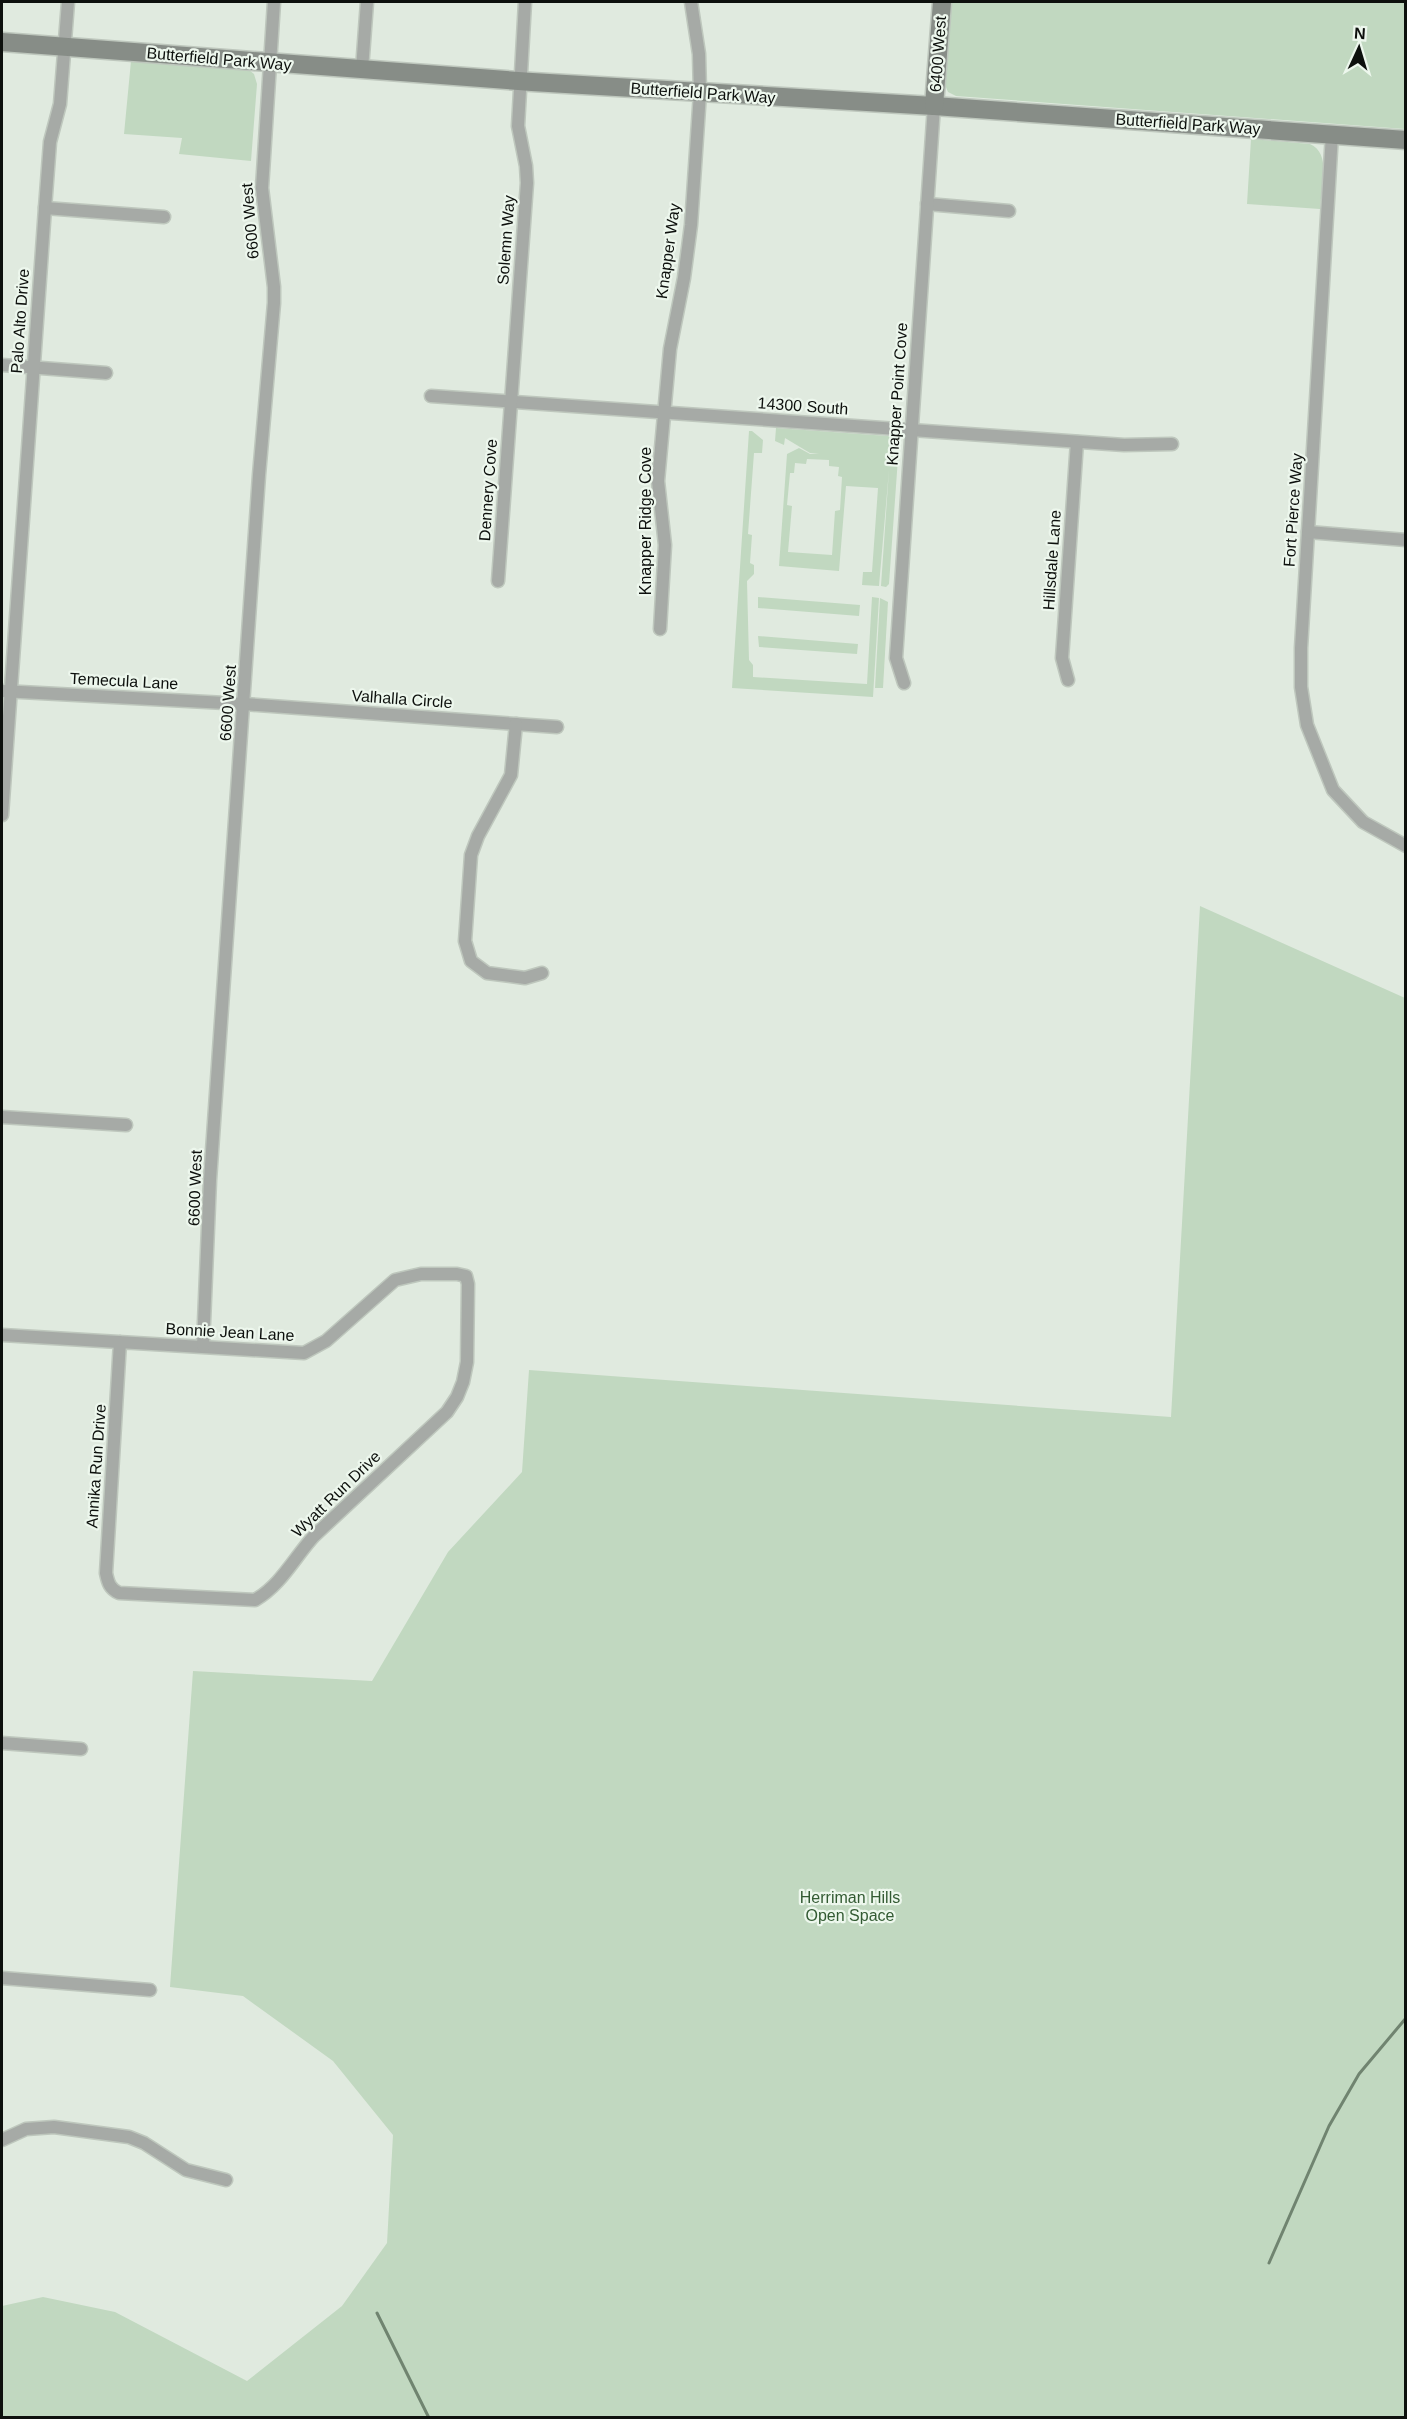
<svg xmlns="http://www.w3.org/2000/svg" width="1407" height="2419" viewBox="0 0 1407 2419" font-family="Arial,sans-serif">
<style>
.green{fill:#c1d8c0;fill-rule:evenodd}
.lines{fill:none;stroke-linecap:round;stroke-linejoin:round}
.stream{stroke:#708470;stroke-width:3}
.street-casing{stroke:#bec7bd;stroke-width:15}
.secondary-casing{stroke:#bec7bd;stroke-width:21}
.street{stroke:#a6aaa6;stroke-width:12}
.secondary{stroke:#878d87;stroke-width:18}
.labels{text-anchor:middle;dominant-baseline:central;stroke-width:4.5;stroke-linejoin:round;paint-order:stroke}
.street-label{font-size:16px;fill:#0d100d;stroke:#edf7ed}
.park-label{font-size:16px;fill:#325a32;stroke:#edf7ed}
</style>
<rect width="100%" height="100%" fill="#e0eadf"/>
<g class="green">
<polygon points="951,2 1405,2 1405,129 956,96 948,92 945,85"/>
<polygon points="131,61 249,70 254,74 257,84 251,161 179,154 182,138 124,134"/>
<path d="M1251 139 1310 144C1332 153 1321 189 1320 209L1247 204Z"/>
<path d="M776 428 888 436 896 441 898 458 889 584 886 587 881 586 889 470 879 586 862 585 863 572H872L878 488 846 486 839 571 779 566 787 454 799 448 810 454H819L810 453 785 438 784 445 775 441ZM807 459 829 460V466L839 467 838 476 842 477 840 510 835 511 832 555 788 552 792 506 787 505 790 473H794L795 463 806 464Z"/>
<polygon points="749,431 752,431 763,440 762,453 754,453 748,534 752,535 750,563 754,565 754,574 747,581 749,660 753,665 753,677 867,684 872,597 879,598 873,697 732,688"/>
<polygon points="758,597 860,605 859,616 758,608"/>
<polygon points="880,598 888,602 883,688 875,688"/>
<polygon points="758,636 858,644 857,654 759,647"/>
<polygon points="1200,906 1405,998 1405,2417 2,2417 2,2306 43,2297 115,2312 247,2381 342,2306 387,2243 393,2135 333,2061 243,1996 170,1987 193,1671 372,1681 448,1552 522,1472 529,1370 1171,1417"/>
</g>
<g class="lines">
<g class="stream">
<polyline points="1269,2263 1329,2126 1359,2074 1406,2018"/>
<polyline points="377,2313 429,2418"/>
</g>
<defs>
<g id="street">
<polyline points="362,69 367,2"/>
<polyline points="1332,134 1301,648 1301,687 1307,725 1333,790 1363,822 1406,846"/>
<polyline points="927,204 1009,211"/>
<polyline points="45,208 164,217"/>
<polyline points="2,365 106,373"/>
<polyline points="431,396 1124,445 1172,444"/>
<polyline points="1308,532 1406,540"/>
<polyline points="498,581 527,183 526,166 518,126 525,2"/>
<polyline points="660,629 665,545 658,481 670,349 684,278 691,225 700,93 699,54 691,2"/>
<polyline points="1068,680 1062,658 1077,442"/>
<polyline points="904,683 896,658 934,106"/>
<polyline points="2,691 244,704 557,727"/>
<polyline points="516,724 511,775 478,836 471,855 465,941 471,961 487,973 525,978 542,973"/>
<polyline points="2,815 45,208 50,142 60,104 68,2"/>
<polyline points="2,1117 126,1125"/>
<path d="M2 1335 304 1353 326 1341 395 1280 421 1274H457L466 1276 468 1284 467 1362 463 1382 457 1397 447 1412 314 1536C294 1558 281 1585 255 1600L119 1593C110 1589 108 1583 106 1573L120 1342"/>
<polyline points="203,1346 210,1180 259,475 274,303 274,287 262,188 274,2"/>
<polyline points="2,1743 81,1749"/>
<polyline points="2,1978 150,1990"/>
<polyline points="2,2140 26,2129 54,2127 129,2137 144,2143 186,2170 226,2180"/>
</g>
<g id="secondary">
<polyline points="2,42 532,82 934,106 1406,140"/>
<polyline points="934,106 942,2"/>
</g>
</defs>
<use href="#street" class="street-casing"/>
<use href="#secondary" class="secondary-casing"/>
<use href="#street" class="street"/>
<use href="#secondary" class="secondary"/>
</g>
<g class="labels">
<g class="street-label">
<text transform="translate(938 54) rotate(-86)">6400 West</text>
<text transform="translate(219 59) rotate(5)">Butterfield Park Way</text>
<text transform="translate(703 93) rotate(4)">Butterfield Park Way</text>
<text transform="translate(1188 124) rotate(4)">Butterfield Park Way</text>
<text transform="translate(250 221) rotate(-95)">6600 West</text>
<text transform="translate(506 240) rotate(-86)">Solemn Way</text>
<text transform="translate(668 251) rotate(-82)">Knapper Way</text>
<text transform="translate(20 321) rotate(-86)">Palo Alto Drive</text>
<text transform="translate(897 394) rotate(-86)">Knapper Point Cove</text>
<text transform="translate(803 406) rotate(4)">14300 South</text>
<text transform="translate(488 490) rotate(-86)">Dennery Cove</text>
<text transform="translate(1293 510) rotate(-86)">Fort Pierce Way</text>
<text transform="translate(645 521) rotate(-90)">Knapper Ridge Cove</text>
<text transform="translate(1052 560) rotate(-86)">Hillsdale Lane</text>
<text transform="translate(124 681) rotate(3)">Temecula Lane</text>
<text transform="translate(402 699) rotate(4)">Valhalla Circle</text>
<text transform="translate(228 703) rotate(-86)">6600 West</text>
<text transform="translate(195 1188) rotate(-88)">6600 West</text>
<text transform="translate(230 1332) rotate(3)">Bonnie Jean Lane</text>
<text transform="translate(96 1466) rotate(-86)">Annika Run Drive</text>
<text transform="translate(336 1494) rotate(-44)">Wyatt Run Drive</text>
</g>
<g class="park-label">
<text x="850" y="1897">Herriman Hills<tspan x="850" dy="18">Open Space</tspan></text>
</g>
</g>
<rect width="1407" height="2419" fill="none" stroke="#0d100d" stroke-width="6"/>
<g transform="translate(1359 48) rotate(4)" stroke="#edf7ed" stroke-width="4.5" paint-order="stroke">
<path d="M0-4.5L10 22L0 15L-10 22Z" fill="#0d100d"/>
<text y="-9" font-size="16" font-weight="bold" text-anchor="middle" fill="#0d100d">N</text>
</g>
</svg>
